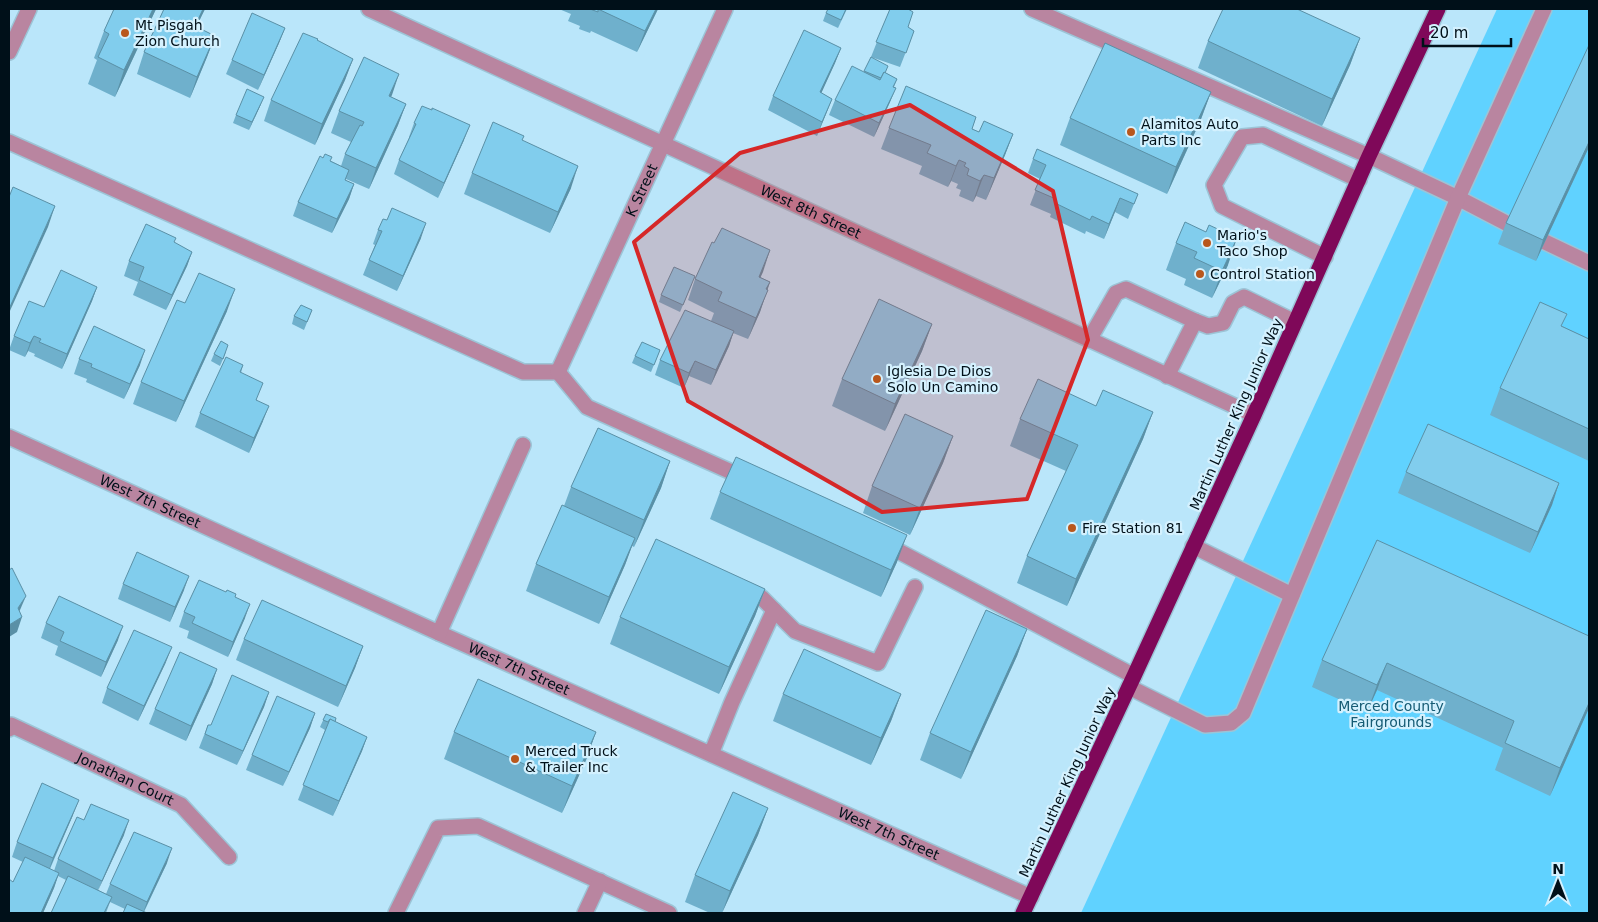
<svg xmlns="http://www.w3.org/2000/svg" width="1598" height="922" viewBox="0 0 1598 922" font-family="'DejaVu Sans',sans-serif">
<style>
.green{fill:#60d2ff}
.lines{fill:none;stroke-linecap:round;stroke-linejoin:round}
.minor-casing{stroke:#9cc4d6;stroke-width:18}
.highway-casing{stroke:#9cc4d6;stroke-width:18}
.minor{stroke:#b985a0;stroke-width:15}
.highway{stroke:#7f0859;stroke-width:15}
.wall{fill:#6fb0cc}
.shaded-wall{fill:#5a90a6}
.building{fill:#81cded;stroke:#5a90a6}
.marked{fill:#d62828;fill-opacity:0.2;stroke:#d62828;stroke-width:4;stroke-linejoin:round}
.poi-dot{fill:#b9571c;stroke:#d4f1fe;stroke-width:2}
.labels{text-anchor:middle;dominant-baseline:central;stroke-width:4.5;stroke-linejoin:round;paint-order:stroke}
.poi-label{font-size:14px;fill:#001019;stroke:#d4f1fe;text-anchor:start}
.street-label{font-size:14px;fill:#001019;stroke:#d4f1fe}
.park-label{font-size:14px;fill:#155b74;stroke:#d4f1fe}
</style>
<rect width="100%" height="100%" fill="#bae6fa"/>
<polygon class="green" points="1497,9 1589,9 1589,913 1081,913"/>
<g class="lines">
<defs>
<g id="minor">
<path id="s1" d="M369 9 1254 415"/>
<polyline points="1032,9 1369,156 1458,198 1508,224"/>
<polyline points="9,52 29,9"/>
<polyline points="9,142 523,372 558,372"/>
<polyline points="1545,242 1589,263"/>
<polyline points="1325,257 1222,206 1214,185 1242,137 1263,135 1359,180"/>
<polyline points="1195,321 1208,326 1223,323 1233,303 1244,297 1295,322"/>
<polyline points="1089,340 1116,293 1126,289 1195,321 1167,376"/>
<polyline points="558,372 587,407 747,479"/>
<path id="s2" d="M558 372 725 9"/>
<path id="s3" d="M9 437 439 633 1031 897"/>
<polyline points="883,543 1134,676"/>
<polyline points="1193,546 1292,595"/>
<polyline points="744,589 762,598 795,631 878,663 915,587"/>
<polyline points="439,633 523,445"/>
<polyline points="1129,687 1205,725 1231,723 1243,713 1458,198 1544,9"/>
<path id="s4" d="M9 729 11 725 181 805 229 857"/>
<polyline points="711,754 732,702 774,610"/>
<polyline points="396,913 438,828 478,826 669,913"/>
<polyline points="585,913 600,881"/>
</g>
<polyline id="highway" points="1023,913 1134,676 1254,415 1369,156 1438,9"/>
</defs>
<use href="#minor" class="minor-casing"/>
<use href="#highway" class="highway-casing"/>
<use href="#minor" class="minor"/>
<use href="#highway" class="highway"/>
</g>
<g class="wall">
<polygon points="114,9 156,9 115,97 88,84 97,60 94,58 104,31"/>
<polygon points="164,9 205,9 196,27 215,36 207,57 190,98 137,74 144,52"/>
<polygon points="559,9 658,9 637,52 591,31 590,33 579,29 580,26 568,21 571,14"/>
<polygon points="847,9 838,28 823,21 826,13"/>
<polygon points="890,9 908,27 914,31 900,67 871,57"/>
<polygon points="285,28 279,43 258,90 226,74 232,60"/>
<polygon points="1360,38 1350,65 1322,126 1198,68 1208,41"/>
<polygon points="318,39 317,41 353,59 345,80 315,145 264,121 271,100"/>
<polygon points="1589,45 1589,147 1536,261 1498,244 1506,223"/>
<polygon points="841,48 835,63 821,93 832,99 817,136 768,110 773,96"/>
<polygon points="871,57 886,73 897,79 894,87 890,102 874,137 829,115 835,100 864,72"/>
<polygon points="1211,92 1201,119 1167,194 1060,145 1070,118"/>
<polygon points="391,97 406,104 398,125 369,189 346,179 345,180 354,184 349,199 332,233 293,216 298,202 331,161 341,166 345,154 351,142 331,133 339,111"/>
<polygon points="261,104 249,130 233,123 236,115"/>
<polygon points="976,117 972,129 979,132 1013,134 1005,155 986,200 976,196 973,202 959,196 961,190 956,188 958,184 951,181 948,187 919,174 922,166 881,149 889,128"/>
<polygon points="414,123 464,140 438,198 394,174 399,160 409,138 409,137"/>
<polygon points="522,141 571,188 550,233 464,194 472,173"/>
<polygon points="1033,159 1138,194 1128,219 1115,212 1104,239 1086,231 1085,234 1050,217 1051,214 1030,205 1040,179 1028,173"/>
<polygon points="378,230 421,238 397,291 363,275 375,245 373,244"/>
<polygon points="174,243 192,252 187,266 166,310 133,295 138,282 124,276 129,261"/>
<polygon points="714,243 770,250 760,277 770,282 760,312 748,339 733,333 729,346 711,385 689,376 684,388 655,375 660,360 711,321 714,313 688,300 695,279"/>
<polygon points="1176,243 1228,265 1212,298 1184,285 1186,279 1166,270"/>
<polygon points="692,284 680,312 659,302 661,295"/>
<polygon points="97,287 92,301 62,369 34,356 35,354 28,351 25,357 9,350 14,336 44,307"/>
<polygon points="185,303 227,311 176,422 133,404 141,382"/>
<polygon points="312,310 304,330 292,324 294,316"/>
<polygon points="932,324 922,351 885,431 832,406 842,379"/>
<polygon points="1562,326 1589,339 1589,461 1490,415 1500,388"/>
<polygon points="660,350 651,372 632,363 635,356"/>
<polygon points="226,352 220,366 211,361 214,354"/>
<polygon points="79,359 140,365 124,399 86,382 87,379 74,374"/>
<polygon points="243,365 241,373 257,400 263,421 249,453 195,427 200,413"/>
<polygon points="1096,406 1153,412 1143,439 1067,606 1017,583 1027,556 1066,471 1010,446 1020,419"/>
<polygon points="953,436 943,463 910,535 863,513 872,486"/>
<polygon points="670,461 661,488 634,547 632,546 625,565 599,624 526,591 536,564 564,506 571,487"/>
<polygon points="1406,472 1559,483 1552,505 1530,553 1398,493"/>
<polygon points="720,492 897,562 881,597 710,519"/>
<polygon points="123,584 184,590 170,622 118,599"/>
<polygon points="765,589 755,616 719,694 610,644 620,617"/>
<polygon points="235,597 245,618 228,657 187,638 189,631 179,627 184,612"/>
<polygon points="46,623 118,640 101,677 55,655 58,646 41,638"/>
<polygon points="1027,629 1017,656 961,779 920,760 930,733"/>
<polygon points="1589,636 1589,708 1550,796 1495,770 1503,748 1377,690 1367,712 1312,687 1322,660"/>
<polygon points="244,639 363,646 355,668 338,707 236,660"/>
<polygon points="166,662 138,721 102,703 107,688"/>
<polygon points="217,669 212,684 186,741 149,724 155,709"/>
<polygon points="269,692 264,707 237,765 199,748 208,725 211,725"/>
<polygon points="783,694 901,694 891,721 871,765 773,721"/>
<polygon points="315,713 310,728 283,786 246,770 252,755"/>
<polygon points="326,714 335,722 367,737 362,751 333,816 298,800 325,730 320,727"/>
<polygon points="454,732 596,732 586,760 562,813 444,759"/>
<polygon points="768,808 758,835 722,913 710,913 685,902 695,875"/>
<polygon points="73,815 50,869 54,871 58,859 84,820 124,835 98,890 106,894 110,884 167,863 144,912 125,909 110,902 106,913 51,913 66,880 58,876 54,888 43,913 9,913 13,882 23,862 12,857 17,842"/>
</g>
<g class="shaded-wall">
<polygon points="153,9 156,9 115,97 124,70"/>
<polygon points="203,9 205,9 202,15 187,47 195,26"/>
<polygon points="656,9 658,9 637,52 645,31"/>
<polygon points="285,28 279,43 258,90 264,75"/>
<polygon points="215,36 207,57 190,98 197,77"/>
<polygon points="1360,38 1350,65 1322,126 1332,99"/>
<polygon points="841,48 835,63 815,107 820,92"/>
<polygon points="353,59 345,80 315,145 322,124"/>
<polygon points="399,74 392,95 381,118 389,96"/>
<polygon points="896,88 890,102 874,137 879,123"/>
<polygon points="1211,92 1201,119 1167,194 1176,167"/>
<polygon points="264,97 261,104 249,130 252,122"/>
<polygon points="832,99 826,114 817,136 822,122"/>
<polygon points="406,104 398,125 369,189 376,168"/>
<polygon points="470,125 464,140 438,198 444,183"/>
<polygon points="1013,134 1005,155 986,200 994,178"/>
<polygon points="1589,142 1589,147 1536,261 1543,240"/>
<polygon points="959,160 951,181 948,187 956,166"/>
<polygon points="578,166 571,188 550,233 558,212"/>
<polygon points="984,175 976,196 973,202 980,181"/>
<polygon points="354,184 349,199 332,233 337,219"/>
<polygon points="1120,198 1115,212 1104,239 1109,224"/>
<polygon points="55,206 48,227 9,313 9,309"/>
<polygon points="426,223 421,238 397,291 403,276"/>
<polygon points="1237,238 1228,265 1212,298 1222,271"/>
<polygon points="770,250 763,272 751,298 759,277"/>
<polygon points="192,252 187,266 166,310 172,295"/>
<polygon points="770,282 760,312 748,339 766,289"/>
<polygon points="97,287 92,301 62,369 67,354"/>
<polygon points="235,289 227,311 176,422 184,401"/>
<polygon points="932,324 922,351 885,431 895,404"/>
<polygon points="734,331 729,346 711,385 716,370"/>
<polygon points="34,336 28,351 25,357 30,343"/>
<polygon points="145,350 140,365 124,399 130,384"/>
<polygon points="695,361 689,376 684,388 689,373"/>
<polygon points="269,406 263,421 249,453 254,438"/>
<polygon points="1153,412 1143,439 1067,606 1076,579"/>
<polygon points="953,436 943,463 910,535 920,508"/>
<polygon points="670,461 661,488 634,547 644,520"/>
<polygon points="1559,483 1552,505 1530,553 1538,532"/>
<polygon points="907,535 897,562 881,597 891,570"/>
<polygon points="635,538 625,565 599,624 609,597"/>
<polygon points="189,576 184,590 170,622 175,607"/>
<polygon points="765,589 755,616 719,694 729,667"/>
<polygon points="26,596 20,610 12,623 18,608"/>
<polygon points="250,604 245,618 228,657 233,642"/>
<polygon points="22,617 17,632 9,637 9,625"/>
<polygon points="123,626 118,640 101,677 106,662"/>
<polygon points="1027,629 1017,656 961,779 971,752"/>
<polygon points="363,646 355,668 338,707 346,686"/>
<polygon points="172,647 166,662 138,721 144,706"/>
<polygon points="1387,663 1377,690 1367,712 1377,685"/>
<polygon points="217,669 212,684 186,741 191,726"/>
<polygon points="269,692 264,707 237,765 243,751"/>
<polygon points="901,694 891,721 871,765 881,738"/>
<polygon points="1589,703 1589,708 1550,796 1560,768"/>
<polygon points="315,713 310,728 283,786 289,772"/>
<polygon points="596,732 586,760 562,813 572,786"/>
<polygon points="367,737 362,751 333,816 339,801"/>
<polygon points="79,800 73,815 48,872 53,858"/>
<polygon points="768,808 758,835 722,913 730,891"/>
<polygon points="129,820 124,835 96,895 102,881"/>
<polygon points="172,848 167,863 143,913 147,902"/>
<polygon points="59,873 54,888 43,913 41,913"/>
</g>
<g class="building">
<polygon points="114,9 153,9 124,70 98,57 109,34 104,31"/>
<polygon points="164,9 203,9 195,26 215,36 197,77 144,52"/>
<polygon points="590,9 656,9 645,31 598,9 598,12"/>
<polygon points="828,9 846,9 841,20 826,13"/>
<polygon points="890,9 909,9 908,9 913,12 908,27 914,31 906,53 876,42"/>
<polygon points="1223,9 1297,9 1360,38 1332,99 1208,41"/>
<polygon points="252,13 285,28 264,75 232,60"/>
<polygon points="804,30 841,48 820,92 832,99 822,122 773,96"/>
<polygon points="303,33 318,39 317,40 353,59 322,124 271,100"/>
<polygon points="1105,43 1211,92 1176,167 1070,118"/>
<polygon points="1589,45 1589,142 1543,240 1506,223"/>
<polygon points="364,57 399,74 389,96 406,104 376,168 345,154 360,125 362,126 364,122 339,111"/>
<polygon points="871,57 888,66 885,73 884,72 881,78 864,71"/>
<polygon points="852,66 880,80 884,72 897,79 893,87 896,88 879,123 835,100"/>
<polygon points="906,86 976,117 972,129 979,132 984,121 1013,134 994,178 984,175 980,181 967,175 969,169 964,166 966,163 959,160 956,166 927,153 931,145 889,128"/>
<polygon points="247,89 264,97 252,122 236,115"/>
<polygon points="422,106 432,110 432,108 470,125 444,183 399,160 416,124 414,123"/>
<polygon points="493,122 524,136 522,140 578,166 558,212 472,173"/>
<polygon points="1037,149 1138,194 1134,204 1120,198 1109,224 1092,216 1090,220 1055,203 1056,199 1035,190 1046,165 1033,159"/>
<polygon points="325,154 332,157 330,161 349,170 345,180 354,184 337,219 298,202 320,156 323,158"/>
<polygon points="13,187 55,206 9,309 9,197"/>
<polygon points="392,208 426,223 403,276 369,260 382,231 378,230 383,219 387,220"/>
<polygon points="1185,222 1206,232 1209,225 1237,238 1222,271 1194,258 1197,252 1176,243"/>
<polygon points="146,224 176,238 174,242 192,252 172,295 139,280 144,267 129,261"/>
<polygon points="722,228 770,250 759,277 770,282 766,289 768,290 756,318 718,301 722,292 695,279 712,242 714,243"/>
<polygon points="674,267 695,276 683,305 661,295"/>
<polygon points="61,270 97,287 67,354 39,342 41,339 34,336 30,343 14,336 29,301 44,307"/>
<polygon points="199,273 235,289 184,401 141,382 177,300 185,303"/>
<polygon points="879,299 932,324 895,404 842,379"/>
<polygon points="1540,302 1567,314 1561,326 1589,339 1589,429 1500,388"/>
<polygon points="301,305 312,310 307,322 294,316"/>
<polygon points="685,310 734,331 716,370 695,361 689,373 660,360"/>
<polygon points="94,326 145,350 130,384 91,367 92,364 79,359"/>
<polygon points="221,341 228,345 223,359 214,354"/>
<polygon points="642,342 660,350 654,365 635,356"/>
<polygon points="226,357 243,365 240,372 263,383 256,400 269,406 254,438 200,413"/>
<polygon points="1038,379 1096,406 1103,390 1153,412 1076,579 1027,556 1078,445 1020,419"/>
<polygon points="905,414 953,436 920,508 872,486"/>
<polygon points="1428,424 1559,483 1538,532 1406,472"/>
<polygon points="598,428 670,461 644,520 571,487"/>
<polygon points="736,457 907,535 891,570 720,492"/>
<polygon points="562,505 635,538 609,597 536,564"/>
<polygon points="656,539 765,589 729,667 620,617"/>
<polygon points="1377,540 1589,636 1589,703 1560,768 1505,743 1514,721 1387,663 1377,685 1322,660"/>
<polygon points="137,552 189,576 175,607 123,584"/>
<polygon points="12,568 26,596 18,608 22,617 9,625 9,570"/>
<polygon points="199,580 226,592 227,590 236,594 235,597 250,604 233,642 192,623 195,617 184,612"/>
<polygon points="59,596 123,626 106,662 60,641 64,632 46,623"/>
<polygon points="262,600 363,646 346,686 244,639"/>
<polygon points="986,610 1027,629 971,752 930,733"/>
<polygon points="134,630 172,647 144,706 107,688"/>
<polygon points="804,649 901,694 881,738 783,694"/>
<polygon points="180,652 217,669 191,726 155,709"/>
<polygon points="232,675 269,692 243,751 205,734 208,725 211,725"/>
<polygon points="478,679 596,732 572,786 454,732"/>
<polygon points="277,696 315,713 289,772 252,755"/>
<polygon points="326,714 336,718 335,722 330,719 328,722 323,720"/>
<polygon points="330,719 367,737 339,801 303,785"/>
<polygon points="42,783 79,800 53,858 17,842"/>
<polygon points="733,792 768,808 730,891 695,875"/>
<polygon points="91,804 129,820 102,881 58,859 77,817 84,820"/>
<polygon points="134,832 172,848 147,902 110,884"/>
<polygon points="25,857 59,873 41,913 9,913 9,879 13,882"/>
<polygon points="68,876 112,897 104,913 51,913"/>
<polygon points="127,904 147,913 123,913"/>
</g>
<path class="marked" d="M910 105 1053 191 1088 340 1027 499 882 512 688 401 634 242 740 153Z"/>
<g class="poi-dot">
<circle cx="125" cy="33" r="5"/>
<circle cx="1131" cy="132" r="5"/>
<circle cx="1207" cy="243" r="5"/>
<circle cx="1200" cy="274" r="5"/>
<circle cx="877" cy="379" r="5"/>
<circle cx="1072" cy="528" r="5"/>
<circle cx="515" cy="759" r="5"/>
</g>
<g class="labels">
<g class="poi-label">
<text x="135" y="25">Mt Pisgah<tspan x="135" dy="16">Zion Church</tspan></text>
<text x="1141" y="124">Alamitos Auto<tspan x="1141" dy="16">Parts Inc</tspan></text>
<text x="1217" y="235">Mario's<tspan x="1217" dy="16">Taco Shop</tspan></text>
<text x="1210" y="274">Control Station</text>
<text x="887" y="371">Iglesia De Dios<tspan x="887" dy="16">Solo Un Camino</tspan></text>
<text x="1082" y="528">Fire Station 81</text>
<text x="525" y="751">Merced Truck<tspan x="525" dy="16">&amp; Trailer Inc</tspan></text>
</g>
<g class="street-label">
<text stroke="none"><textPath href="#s2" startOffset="200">K Street</textPath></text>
<text stroke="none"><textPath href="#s1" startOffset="486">West 8th Street</textPath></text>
<text transform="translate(1236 414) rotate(-66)">Martin Luther King Junior Way</text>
<text stroke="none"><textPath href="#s3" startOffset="155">West 7th Street</textPath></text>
<text stroke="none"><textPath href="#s3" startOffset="560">West 7th Street</textPath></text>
<text stroke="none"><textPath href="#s4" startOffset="131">Jonathan Court</textPath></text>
<text transform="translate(1067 782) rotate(-65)">Martin Luther King Junior Way</text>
<text stroke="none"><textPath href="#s3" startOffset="965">West 7th Street</textPath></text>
</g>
<g class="park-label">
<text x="1391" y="706">Merced County<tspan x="1391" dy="16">Fairgrounds</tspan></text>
</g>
</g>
<rect width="1598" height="922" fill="none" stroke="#001019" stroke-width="20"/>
<g transform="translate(1558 882)" stroke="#d4f1fe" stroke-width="4" paint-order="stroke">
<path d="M0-4L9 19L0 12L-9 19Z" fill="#001019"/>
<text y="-8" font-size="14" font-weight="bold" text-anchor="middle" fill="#001019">N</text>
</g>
<path d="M1423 38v8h88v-8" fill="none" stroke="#001019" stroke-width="2.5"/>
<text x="1430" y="38" font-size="15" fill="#001019" stroke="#d4f1fe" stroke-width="4" paint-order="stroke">20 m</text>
</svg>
